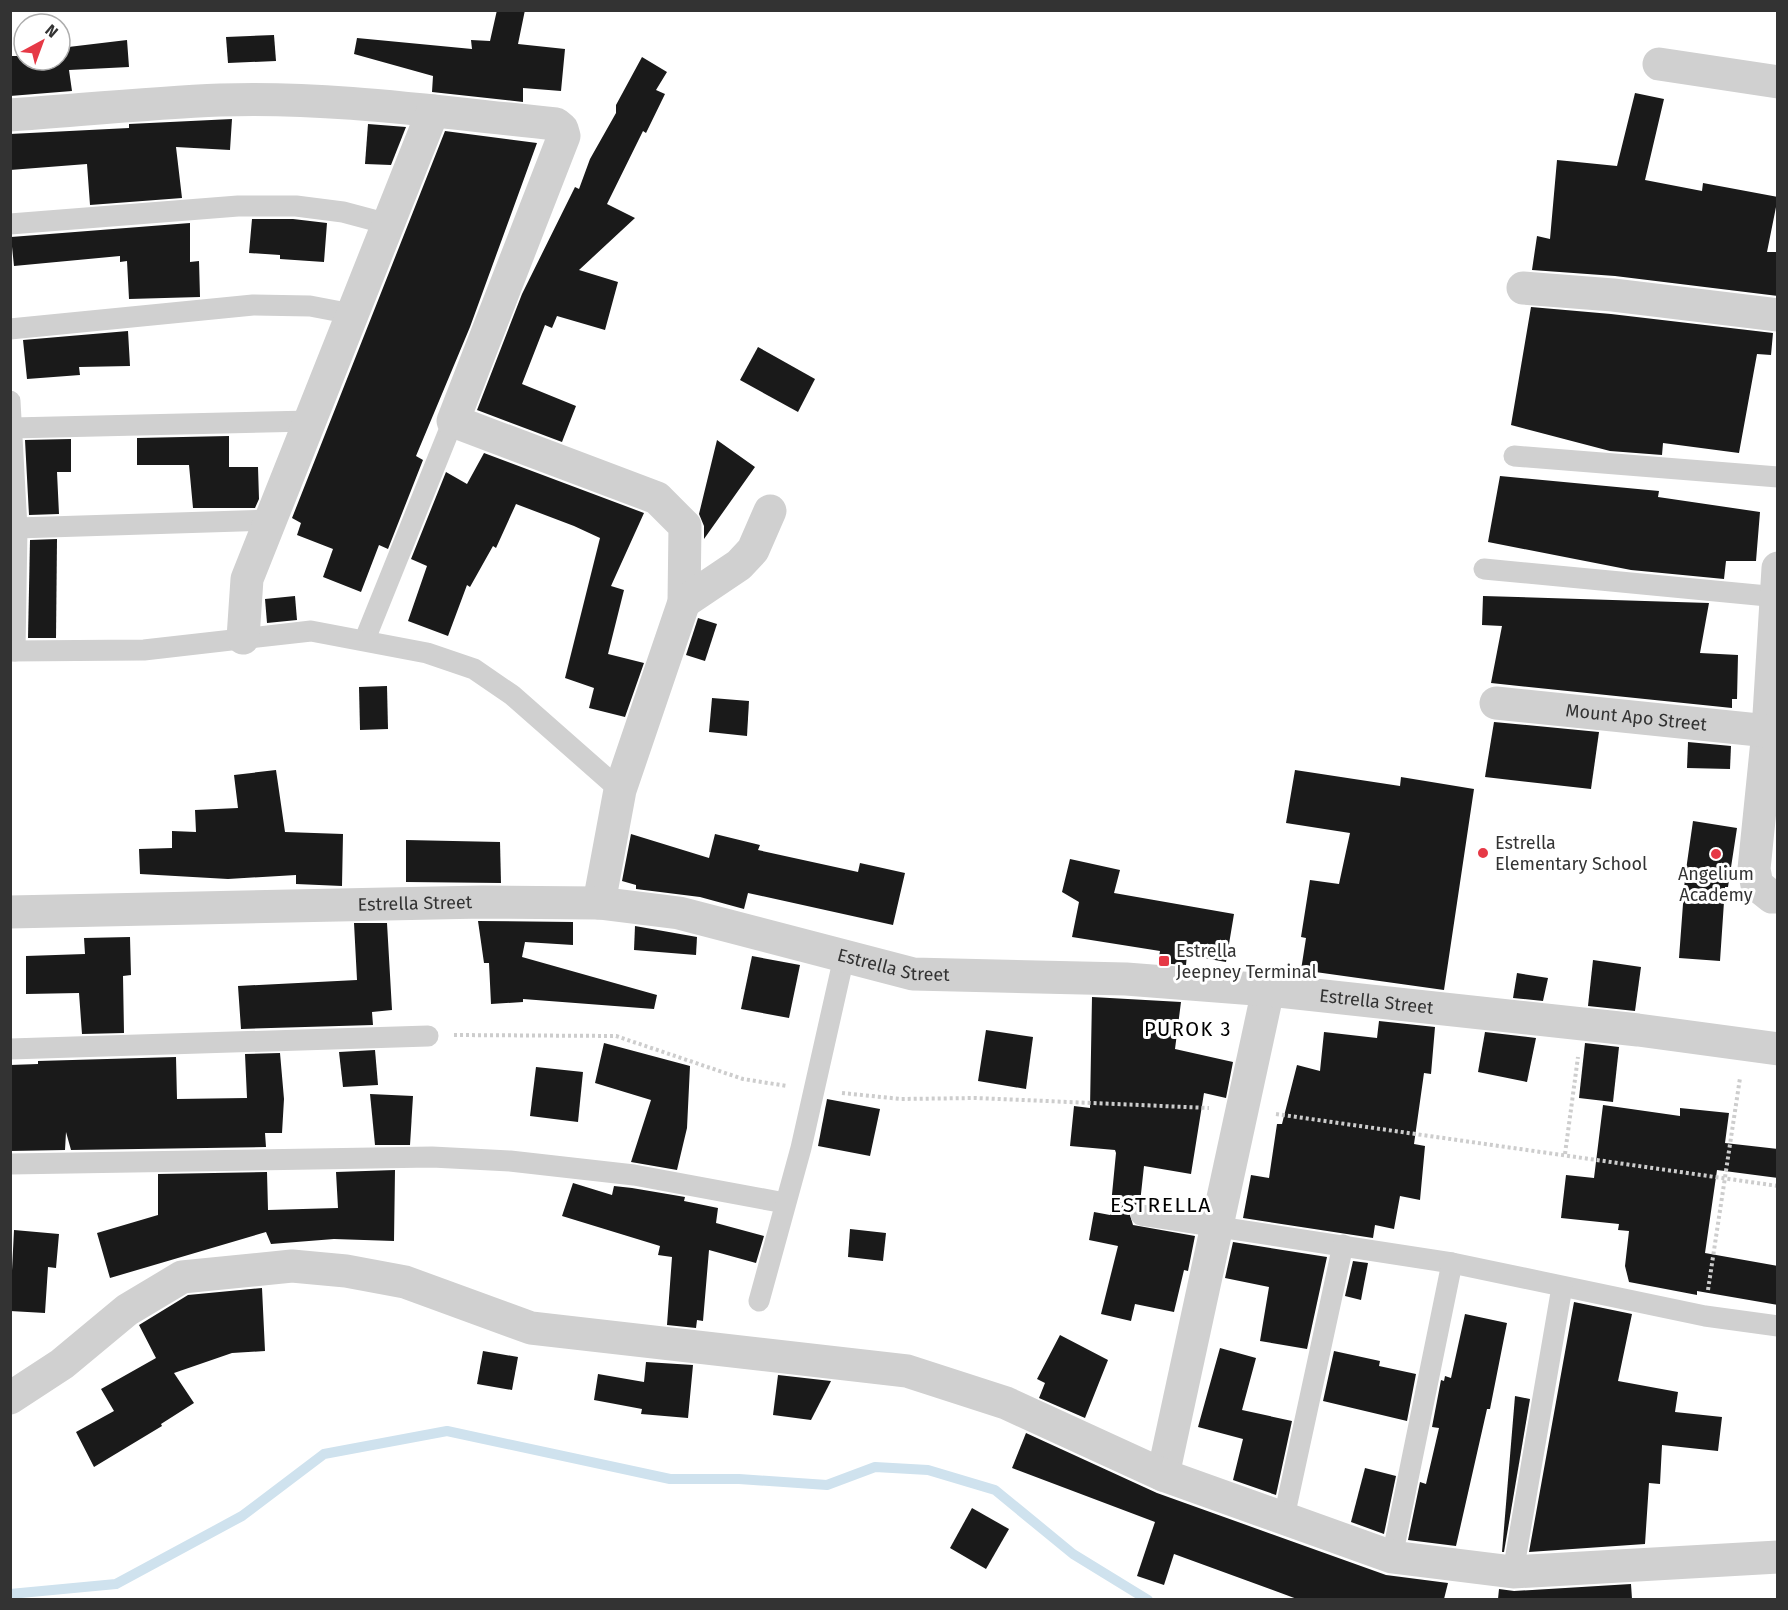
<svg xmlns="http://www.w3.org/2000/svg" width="1788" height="1610" viewBox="0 0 1788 1610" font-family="'Fira Sans',sans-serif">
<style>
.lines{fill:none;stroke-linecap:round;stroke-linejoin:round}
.stream{stroke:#cfe2ee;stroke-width:10}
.building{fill:#1a1a1a}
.path{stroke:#cdcdcd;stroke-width:4;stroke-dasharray:3 3;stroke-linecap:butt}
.service{stroke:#d0d0d0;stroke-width:21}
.minor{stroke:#d0d0d0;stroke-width:33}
.tertiary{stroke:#d0d0d0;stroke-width:33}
.poi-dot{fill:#e63946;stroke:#fff;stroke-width:2}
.labels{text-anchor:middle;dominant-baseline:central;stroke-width:6;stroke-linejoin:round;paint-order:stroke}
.street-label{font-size:18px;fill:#333;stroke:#fff}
.poi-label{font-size:18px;fill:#333;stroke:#fff;text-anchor:start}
.neighbourhood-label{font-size:20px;letter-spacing:1.5px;fill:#000;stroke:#fff}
.quarter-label{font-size:21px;letter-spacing:1.5px;fill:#000;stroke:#fff}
</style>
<rect width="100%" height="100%" fill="#fff"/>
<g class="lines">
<polyline class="stream" points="10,1594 116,1584 242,1516 324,1454 447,1431 670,1479 739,1479 827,1485 875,1467 928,1470 995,1490 1073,1554 1148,1600"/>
</g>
<g class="building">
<polygon points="497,10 525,10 518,44 565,49 561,91 523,88 523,102 432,92 433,76 354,54 357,38 472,49 471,40 490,41"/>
<polygon points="274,35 276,61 228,63 226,37"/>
<polygon points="127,40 129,67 69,70 72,91 10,96 10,56 24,56 24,60 60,60 60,48"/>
<polygon points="642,57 667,72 656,90 665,94 646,133 643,131 607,204 635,218 579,270 618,282 605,330 557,316 552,328 545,325 522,384 576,406 562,442 477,410 522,294 575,187 579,189 590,159 616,113 616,105"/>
<polygon points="1635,93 1664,99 1645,180 1702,191 1703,183 1778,197 1767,252 1778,252 1778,296 1615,276 1532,270 1537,236 1550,239 1557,160 1617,166"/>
<polygon points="232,119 230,150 176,147 182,198 90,205 87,164 10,170 10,134 129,128 129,124"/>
<polygon points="368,124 406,127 391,165 365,164"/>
<polygon points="445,131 537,143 470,327 416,456 423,460 388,549 379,545 361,592 323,577 333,549 297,535 301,523 292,518"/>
<polygon points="252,219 293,219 327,223 324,262 280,259 280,255 249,253"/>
<polygon points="190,223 190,262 199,261 200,297 129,299 127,261 120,262 120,256 14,266 11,237"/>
<polygon points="1531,307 1611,314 1773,333 1771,355 1757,354 1739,453 1663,443 1662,455 1610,451 1511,425"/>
<polygon points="128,331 130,366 79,367 80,375 27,379 23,340"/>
<polygon points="758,347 815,379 798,412 740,380"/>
<polygon points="229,436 229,467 258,467 259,499 255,508 193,508 189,465 137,465 137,438"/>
<polygon points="71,439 71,472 57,472 59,514 29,515 25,440"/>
<polygon points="717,440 755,467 704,539 704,526 699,514"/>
<polygon points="484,453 644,513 611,586 624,590 608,654 644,663 625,717 589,708 594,688 565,678 600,538 574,526 516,504 496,548 493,546 470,587 467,585 448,636 408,621 427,566 411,559 446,472 467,484"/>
<polygon points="1500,476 1659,491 1658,497 1760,512 1756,561 1726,561 1724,579 1631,570 1488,542"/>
<polygon points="57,539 56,638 28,638 30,540"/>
<polygon points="295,596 297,620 267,623 265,599"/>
<polygon points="1483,596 1709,603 1700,653 1738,655 1737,699 1732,699 1732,708 1491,683 1502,626 1482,625"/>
<polygon points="698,618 717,624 705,661 686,655"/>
<polygon points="387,686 388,729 360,730 359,687"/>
<polygon points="712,698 749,701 747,736 709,732"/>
<polygon points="1494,722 1599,732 1591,789 1485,777"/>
<polygon points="1688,742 1731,746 1730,769 1687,768"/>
<polygon points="276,770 285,832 343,834 342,886 296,884 296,875 228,879 140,874 139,849 172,848 172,831 196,832 195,810 238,808 234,775"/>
<polygon points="1295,770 1400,786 1401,777 1474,789 1444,990 1301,970 1306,938 1301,937 1310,880 1339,884 1350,833 1286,823"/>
<polygon points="1693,821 1737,828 1728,887 1725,887 1720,961 1679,958 1685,877"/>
<polygon points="631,834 709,858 715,834 760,845 758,850 858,872 860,863 905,873 893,925 748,893 744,909 700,897 636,889 636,885 622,881"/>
<polygon points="406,840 500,842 501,883 406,882"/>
<polygon points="1070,859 1120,870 1114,893 1234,914 1226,962 1187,955 1186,965 1158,963 1160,951 1072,937 1079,902 1062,892"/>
<polygon points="478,921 573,922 573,945 525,942 522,957 657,995 654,1009 523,999 523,1002 491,1004 489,963 484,963"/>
<polygon points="354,923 387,923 392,1010 372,1012 373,1025 241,1029 238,986 357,980"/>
<polygon points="635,926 697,937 696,955 634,950"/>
<polygon points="130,937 131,975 123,976 124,1033 82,1034 79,993 26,994 26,956 85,954 84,938"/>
<polygon points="752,956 800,965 789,1018 741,1009"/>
<polygon points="1593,960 1641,967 1635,1011 1588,1006"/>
<polygon points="1517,973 1548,978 1543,1001 1513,998"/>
<polygon points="1092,997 1181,1002 1175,1049 1233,1062 1226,1098 1204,1093 1191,1174 1144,1166 1140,1203 1131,1207 1129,1212 1133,1225 1195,1236 1188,1271 1184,1270 1174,1312 1135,1304 1131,1321 1101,1314 1118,1246 1089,1240 1094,1212 1110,1215 1116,1153 1115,1150 1070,1146 1074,1106 1090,1108"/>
<polygon points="1379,1021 1435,1027 1431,1074 1424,1073 1414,1144 1425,1146 1420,1200 1400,1196 1394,1229 1375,1225 1373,1238 1243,1218 1251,1175 1269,1178 1277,1124 1282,1124 1297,1065 1320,1071 1324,1032 1377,1038"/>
<polygon points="986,1030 1033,1037 1026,1089 978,1081"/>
<polygon points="1485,1032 1536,1038 1527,1082 1478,1072"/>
<polygon points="604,1043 690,1066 687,1128 677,1170 631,1162 651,1100 595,1083"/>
<polygon points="1585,1043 1619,1047 1613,1102 1579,1098"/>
<polygon points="375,1050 378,1085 343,1087 339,1052"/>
<polygon points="280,1053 284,1099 282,1133 265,1133 266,1147 71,1150 66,1132 65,1150 10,1151 10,1065 38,1064 38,1061 176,1057 177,1099 247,1098 245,1054"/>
<polygon points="536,1067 583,1072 578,1122 530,1116"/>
<polygon points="370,1094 413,1096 410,1145 375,1145"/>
<polygon points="827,1099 880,1109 870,1156 818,1146"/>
<polygon points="1603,1105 1680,1116 1680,1108 1729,1113 1725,1143 1778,1149 1778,1178 1717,1170 1705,1253 1778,1266 1778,1305 1697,1291 1697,1295 1629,1282 1625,1266 1629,1231 1618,1230 1619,1224 1561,1218 1566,1175 1594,1178"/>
<polygon points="395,1170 394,1241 334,1239 271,1244 266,1232 110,1278 97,1233 158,1215 158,1174 267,1172 268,1210 338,1208 336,1172"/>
<polygon points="573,1183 612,1195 614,1186 632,1188 685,1197 684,1201 718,1208 716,1223 764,1236 756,1263 709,1250 703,1321 697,1320 696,1328 667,1325 672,1257 658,1255 660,1246 562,1216"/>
<polygon points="850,1229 886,1233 883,1261 848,1257"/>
<polygon points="14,1230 59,1234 56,1268 48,1267 45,1313 10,1311"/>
<polygon points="1233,1242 1327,1257 1307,1349 1260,1341 1269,1287 1225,1278"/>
<polygon points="1353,1261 1368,1263 1361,1300 1345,1296"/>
<polygon points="262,1288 265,1351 232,1353 174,1373 194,1403 161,1424 162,1426 94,1467 76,1432 114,1411 101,1389 156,1358 139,1325 188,1295"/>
<polygon points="1574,1302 1632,1314 1618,1381 1678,1392 1675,1412 1722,1417 1718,1451 1662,1445 1660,1484 1649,1483 1645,1544 1529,1552"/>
<polygon points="1465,1314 1507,1323 1490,1409 1487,1409 1456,1546 1408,1540 1420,1482 1426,1484 1439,1428 1432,1427 1441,1380 1444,1381 1445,1376 1451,1378"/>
<polygon points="1060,1335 1108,1360 1085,1418 1039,1398 1045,1383 1037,1379"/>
<polygon points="1220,1348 1256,1358 1242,1410 1292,1421 1276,1495 1233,1480 1243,1439 1198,1427"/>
<polygon points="483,1351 518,1357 512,1390 477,1384"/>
<polygon points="1334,1351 1380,1361 1379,1366 1416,1374 1407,1421 1323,1401"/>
<polygon points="646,1362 693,1365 688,1418 641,1414 642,1409 594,1400 598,1374 644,1382"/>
<polygon points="778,1375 831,1381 811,1420 773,1415"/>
<polygon points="1515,1396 1530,1399 1504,1552 1502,1552"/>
<polygon points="1026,1433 1157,1493 1386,1575 1448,1583 1444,1599 1297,1599 1174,1554 1164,1585 1137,1576 1155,1522 1012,1468"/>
<polygon points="1365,1468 1396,1476 1384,1534 1351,1522"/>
<polygon points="972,1508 1009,1529 986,1569 950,1548"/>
<polygon points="1631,1584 1632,1599 1498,1599 1499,1589 1514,1591"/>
</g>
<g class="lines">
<g class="path">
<polyline points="454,1035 616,1036 743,1079 787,1086"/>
<polyline points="842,1093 901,1099 976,1098 1209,1108"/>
<polyline points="1276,1114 1778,1186"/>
<polyline points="1565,1154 1578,1057"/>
<polyline points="1708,1290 1740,1078"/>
</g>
<g class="service">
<polyline points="10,224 238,206 296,206 343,212 388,224"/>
<polyline points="10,329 253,305 310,306 352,314"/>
<polyline points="10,401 17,528 15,651"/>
<polyline points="12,428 310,421"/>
<polyline points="1514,456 1778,477"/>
<polyline points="17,528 269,520"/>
<polyline points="1484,569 1778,597"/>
<polyline points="365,639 453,421"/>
<polyline points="10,651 144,650 311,631 427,653 474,669 512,695 620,790"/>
<polyline points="10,1049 428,1036"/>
<polyline points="10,1164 432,1157 510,1161 634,1175 785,1203"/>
<polyline points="1141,1215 1452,1263 1705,1316 1778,1326"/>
<polyline points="759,1301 801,1148 844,957"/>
<polyline points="1284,1517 1343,1245"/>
<polyline points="1392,1557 1452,1263"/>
<polyline points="1513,1572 1562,1287"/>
</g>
<g class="minor">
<polyline points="1659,64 1778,82"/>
<path d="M10 115C80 110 150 103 220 100 332 96 445 113 556 124L562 129 564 136 453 421 657 498 685 526 684 602 620 790 599 903"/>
<polyline points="1523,288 1613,295 1778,315"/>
<polyline points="1778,568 1768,731 1754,869 1757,885 1772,897 1778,897"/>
<polyline points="684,602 739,565 753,550 770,511"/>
<polyline points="243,638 247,579 433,111"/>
<path id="s1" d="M1496 703 1778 732"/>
<polyline points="1163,1475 1268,990"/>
</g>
<g class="tertiary">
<path id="s2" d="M10 912 483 902 599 903 679 913 913 974 1126 979 1268 990 1638 1030 1778 1049"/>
<polyline points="10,1398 62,1364 127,1310 182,1277 292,1266 346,1271 405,1282 531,1328 907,1371 1006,1403 1163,1475 1392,1557 1513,1572 1778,1557"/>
</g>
</g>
<g class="poi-dot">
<circle cx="1483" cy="853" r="6"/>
<circle cx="1716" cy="854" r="6"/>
<rect x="1158" y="955" width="12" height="12" rx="3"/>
</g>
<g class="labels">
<g class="street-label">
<text stroke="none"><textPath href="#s1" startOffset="141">Mount Apo Street</textPath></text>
<text stroke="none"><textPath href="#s2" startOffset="405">Estrella Street</textPath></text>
<text stroke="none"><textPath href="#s2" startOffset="891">Estrella Street</textPath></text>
<text stroke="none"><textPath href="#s2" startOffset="1376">Estrella Street</textPath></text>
</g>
<g class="poi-label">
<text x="1495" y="843">Estrella<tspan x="1495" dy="21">Elementary School</tspan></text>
<text x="1716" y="874" text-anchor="middle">Angelium<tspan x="1716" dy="21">Academy</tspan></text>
<text x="1176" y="951">Estrella<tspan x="1176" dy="21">Jeepney Terminal</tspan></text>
</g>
<g class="neighbourhood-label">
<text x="1188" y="1029">PUROK 3</text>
</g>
<g class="quarter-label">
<text x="1161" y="1205">ESTRELLA</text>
</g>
</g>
<rect width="1788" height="1610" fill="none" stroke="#333333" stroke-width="24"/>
<g transform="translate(42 42) rotate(41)"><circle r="28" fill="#ffffff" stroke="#adadad" stroke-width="1.5"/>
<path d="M0-4.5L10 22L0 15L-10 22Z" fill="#e63946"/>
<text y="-9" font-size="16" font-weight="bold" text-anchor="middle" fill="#333333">N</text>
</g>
</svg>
